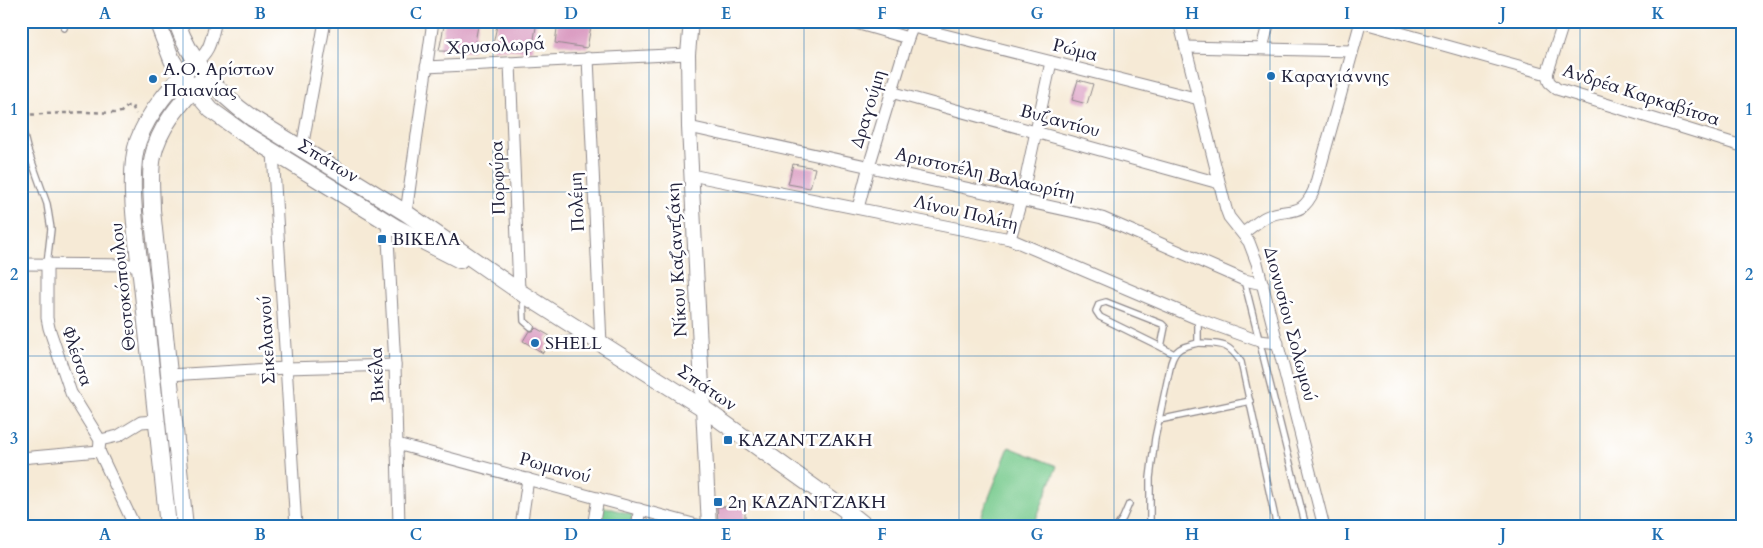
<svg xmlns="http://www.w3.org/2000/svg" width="1763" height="548" viewBox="0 0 1763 548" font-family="Cardo,serif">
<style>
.green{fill:#77ca8d;stroke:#4c7664}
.building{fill:#db9ec3}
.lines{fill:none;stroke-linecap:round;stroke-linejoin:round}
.service-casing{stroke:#8c8688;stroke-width:8}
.minor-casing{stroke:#8c8688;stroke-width:13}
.tertiary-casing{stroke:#8c8688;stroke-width:16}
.secondary-casing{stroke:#8c8688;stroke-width:18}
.path{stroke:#8c8688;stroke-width:2.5;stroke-dasharray:4 4;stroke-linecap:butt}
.service{stroke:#fff;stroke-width:5.5}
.minor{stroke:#fff;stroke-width:11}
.tertiary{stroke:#fff;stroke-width:14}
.secondary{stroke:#fff;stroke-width:16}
.grid{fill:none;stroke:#1f6fb2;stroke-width:1;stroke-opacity:0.55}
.poi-dot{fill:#1f6fb2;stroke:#fff;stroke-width:2}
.labels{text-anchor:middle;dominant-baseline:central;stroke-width:5;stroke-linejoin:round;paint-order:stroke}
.street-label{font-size:18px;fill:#22223b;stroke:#fff}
.poi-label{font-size:18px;fill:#22223b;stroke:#fff;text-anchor:start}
.neatline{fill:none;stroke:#1f6fb2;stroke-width:2}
.grid-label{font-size:16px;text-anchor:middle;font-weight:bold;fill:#1f6fb2}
</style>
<rect width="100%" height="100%" fill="#fff"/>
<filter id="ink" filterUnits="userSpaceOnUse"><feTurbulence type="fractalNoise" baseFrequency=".02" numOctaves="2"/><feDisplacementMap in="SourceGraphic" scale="10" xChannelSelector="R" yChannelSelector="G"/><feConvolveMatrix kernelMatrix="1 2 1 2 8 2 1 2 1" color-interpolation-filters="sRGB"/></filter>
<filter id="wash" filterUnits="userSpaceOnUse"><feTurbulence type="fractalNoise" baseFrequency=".0096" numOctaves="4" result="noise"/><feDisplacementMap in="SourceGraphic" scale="20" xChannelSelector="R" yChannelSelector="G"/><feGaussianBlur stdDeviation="1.12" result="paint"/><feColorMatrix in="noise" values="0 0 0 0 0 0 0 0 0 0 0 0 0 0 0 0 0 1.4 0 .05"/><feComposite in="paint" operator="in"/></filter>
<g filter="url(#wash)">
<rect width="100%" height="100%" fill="#f6ead6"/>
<g class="green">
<polygon points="1009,447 1057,466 1033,527 977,527"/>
<polygon points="600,506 632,514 631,527 597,527"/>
</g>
<g id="blocks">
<g class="building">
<polygon points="445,21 479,21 473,52 439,51"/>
<polygon points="498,21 537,21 532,51 492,49"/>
<polygon points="558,21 592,21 587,48 555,43"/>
<polygon points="1078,80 1093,84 1087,104 1072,100"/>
<polygon points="793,164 815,168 810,188 788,184"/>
<polygon points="536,328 550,336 546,339 547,345 543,353 523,341 529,331 533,331"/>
<polygon points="745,506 745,527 723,527 723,521 718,521 717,507"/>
</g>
</g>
</g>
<g filter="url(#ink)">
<use href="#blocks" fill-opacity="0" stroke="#8c8688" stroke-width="1"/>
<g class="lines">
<defs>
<g id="service">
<polyline points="64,28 65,21"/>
<polyline points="21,124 27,148 47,204 51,229 47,264"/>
<polyline points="1244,280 1306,527"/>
<polyline points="523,298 524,321 531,327"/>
<path d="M1198 319V343C1220 344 1228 342 1241 362L1277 527"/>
<polyline points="550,341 553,343 583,336"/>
<polyline points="1161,347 1100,317 1096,311 1099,304 1106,302 1162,324 1165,327 1161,347 1174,354"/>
<polyline points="1159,420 1250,401"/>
<polyline points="1117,527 1123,518 1129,504"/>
<path d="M1150 527V478L1155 438 1171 363C1176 347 1183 347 1198 343"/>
</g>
<g id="minor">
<polyline points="849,21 908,38"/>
<polyline points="1179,21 1226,209 1229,217 1249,242 1257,263 1324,527"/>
<polyline points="1361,22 1547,74 1549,82 1557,89 1742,146"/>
<polyline points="913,27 1199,99"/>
<polyline points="1186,47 1352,51"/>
<polyline points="1262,48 1269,21"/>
<polyline points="588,58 601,344"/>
<path d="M195 62C211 52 211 38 216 21"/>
<polyline points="510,63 519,291"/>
<polyline points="426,67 688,54"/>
<polyline points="1547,74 1564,21"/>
<polyline points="891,92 1219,183"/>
<polyline points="689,127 1102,218 1244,280 1263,284"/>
<polyline points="302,148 325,21"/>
<polyline points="273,152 296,527"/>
<polyline points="691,175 1010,239 1198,319 1259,341 1278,343"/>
<polyline points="858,208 869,166 908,38 915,21"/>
<polyline points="406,213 433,21"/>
<polyline points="387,221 395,365 399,527"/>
<path d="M1243 233C1251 228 1258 221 1266 217 1288 206 1301 220 1314 190L1361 21"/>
<polyline points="1010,239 1021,201 1051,62"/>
<polyline points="21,264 140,265"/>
<polyline points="47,264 47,318 49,328 71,393 100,440 99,451"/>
<polyline points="169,375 286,368 395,365"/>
<polyline points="100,440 118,436 141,422 157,421"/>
<polyline points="397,444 704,527"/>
<polyline points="21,458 99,451 135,527"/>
<polyline points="521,527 528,479"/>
<polyline points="593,527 598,498"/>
<polyline points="638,527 639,509"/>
<polyline points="844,527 847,511"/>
</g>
<polyline id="tertiary" points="691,21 688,54 689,127 709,527"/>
<g id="secondary">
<polyline points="157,21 172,60 182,76 211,110 243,133 397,228 460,260"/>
<path d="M176 21C192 64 216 92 252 118L406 213 523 294 703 408 847 511 867 527"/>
<path d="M168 527C160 446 151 365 142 285 138 248 126 175 138 141 149 110 173 85 195 62"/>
<path d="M185 527 152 210C152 193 149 174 153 156 159 125 185 99 205 76"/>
</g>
</defs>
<use href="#service" class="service-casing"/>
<use href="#minor" class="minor-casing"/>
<use href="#tertiary" class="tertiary-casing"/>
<use href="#secondary" class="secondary-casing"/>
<polyline class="path" points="23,115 86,112 114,113 121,112 128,106 132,106 136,114"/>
<use href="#service" class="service"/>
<use href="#minor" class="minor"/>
<use href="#tertiary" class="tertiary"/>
<use href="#secondary" class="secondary"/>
</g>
</g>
<path class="grid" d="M183 21V527M338 21V527M493 21V527M649 21V527M804 21V527M959 21V527M1114 21V527M1270 21V527M1425 21V527M1580 21V527M21 192H1742M21 356H1742"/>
<g class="poi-dot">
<circle cx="1271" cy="76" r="5"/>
<circle cx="153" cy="79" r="5"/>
<rect x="377" y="234" width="10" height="10" rx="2.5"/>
<circle cx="535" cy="343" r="5"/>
<rect x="723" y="435" width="10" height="10" rx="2.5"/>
<rect x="713" y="497" width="10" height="10" rx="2.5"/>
</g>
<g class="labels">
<g class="street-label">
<text transform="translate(496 46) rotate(-3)">Χρυσολωρά</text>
<text transform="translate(1075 50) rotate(14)">Ρώμα</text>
<text transform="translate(1641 95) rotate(18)">Ανδρέα Καρκαβίτσα</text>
<text transform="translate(868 109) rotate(-73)">Δραγούμη</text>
<text transform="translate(1060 121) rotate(15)">Βυζαντίου</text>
<text transform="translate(328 161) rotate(31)">Σπάτων</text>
<text transform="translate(985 174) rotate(13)">Αριστοτέλη Βαλαωρίτη</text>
<text transform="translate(498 178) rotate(-92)">Πορφύρα</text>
<text transform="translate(577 202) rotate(-93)">Πολέμη</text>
<text transform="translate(966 213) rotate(13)">Λίνου Πολίτη</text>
<text transform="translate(677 260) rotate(-93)">Νίκου Καζαντζάκη</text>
<text transform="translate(123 287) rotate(-96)">Θεοτοκόπουλου</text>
<text transform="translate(1290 324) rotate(75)">Διονυσίου Σολωμού</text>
<text transform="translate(267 340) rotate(-93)">Σικελιανού</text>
<text transform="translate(77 356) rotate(71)">Φλέσσα</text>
<text transform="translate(377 375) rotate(-92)">Βικέλα</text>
<text transform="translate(707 388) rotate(34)">Σπάτων</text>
<text transform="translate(555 468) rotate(15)">Ρωμανού</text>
</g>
<g class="poi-label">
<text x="163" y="69">Α.Ο. Αρίστων<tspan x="163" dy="21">Παιανίας</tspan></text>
<text x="1281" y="76">Καραγιάννης</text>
<text x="392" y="239">ΒΙΚΕΛΑ</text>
<text x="545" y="343">SHELL</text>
<text x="738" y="440">ΚΑΖΑΝΤΖΑΚΗ</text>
<text x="728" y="502">2η ΚΑΖΑΝΤΖΑΚΗ</text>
</g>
</g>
<rect width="1763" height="548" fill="none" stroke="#fff" stroke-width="55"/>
<rect x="28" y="28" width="1708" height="492" class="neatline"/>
<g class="grid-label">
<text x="105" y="19">A</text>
<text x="260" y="19">B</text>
<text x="416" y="19">C</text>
<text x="571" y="19">D</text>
<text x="726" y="19">E</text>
<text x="882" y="19">F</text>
<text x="1037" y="19">G</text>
<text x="1192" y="19">H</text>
<text x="1347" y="19">I</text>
<text x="1503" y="19">J</text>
<text x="1658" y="19">K</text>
<text x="14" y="115">1</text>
<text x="1749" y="115">1</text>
<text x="14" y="280">2</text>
<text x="1749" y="280">2</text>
<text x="14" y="444">3</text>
<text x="1749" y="444">3</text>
<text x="105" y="540">A</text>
<text x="260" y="540">B</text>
<text x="416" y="540">C</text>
<text x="571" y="540">D</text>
<text x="726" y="540">E</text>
<text x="882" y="540">F</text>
<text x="1037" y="540">G</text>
<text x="1192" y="540">H</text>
<text x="1347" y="540">I</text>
<text x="1503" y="540">J</text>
<text x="1658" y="540">K</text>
</g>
</svg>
